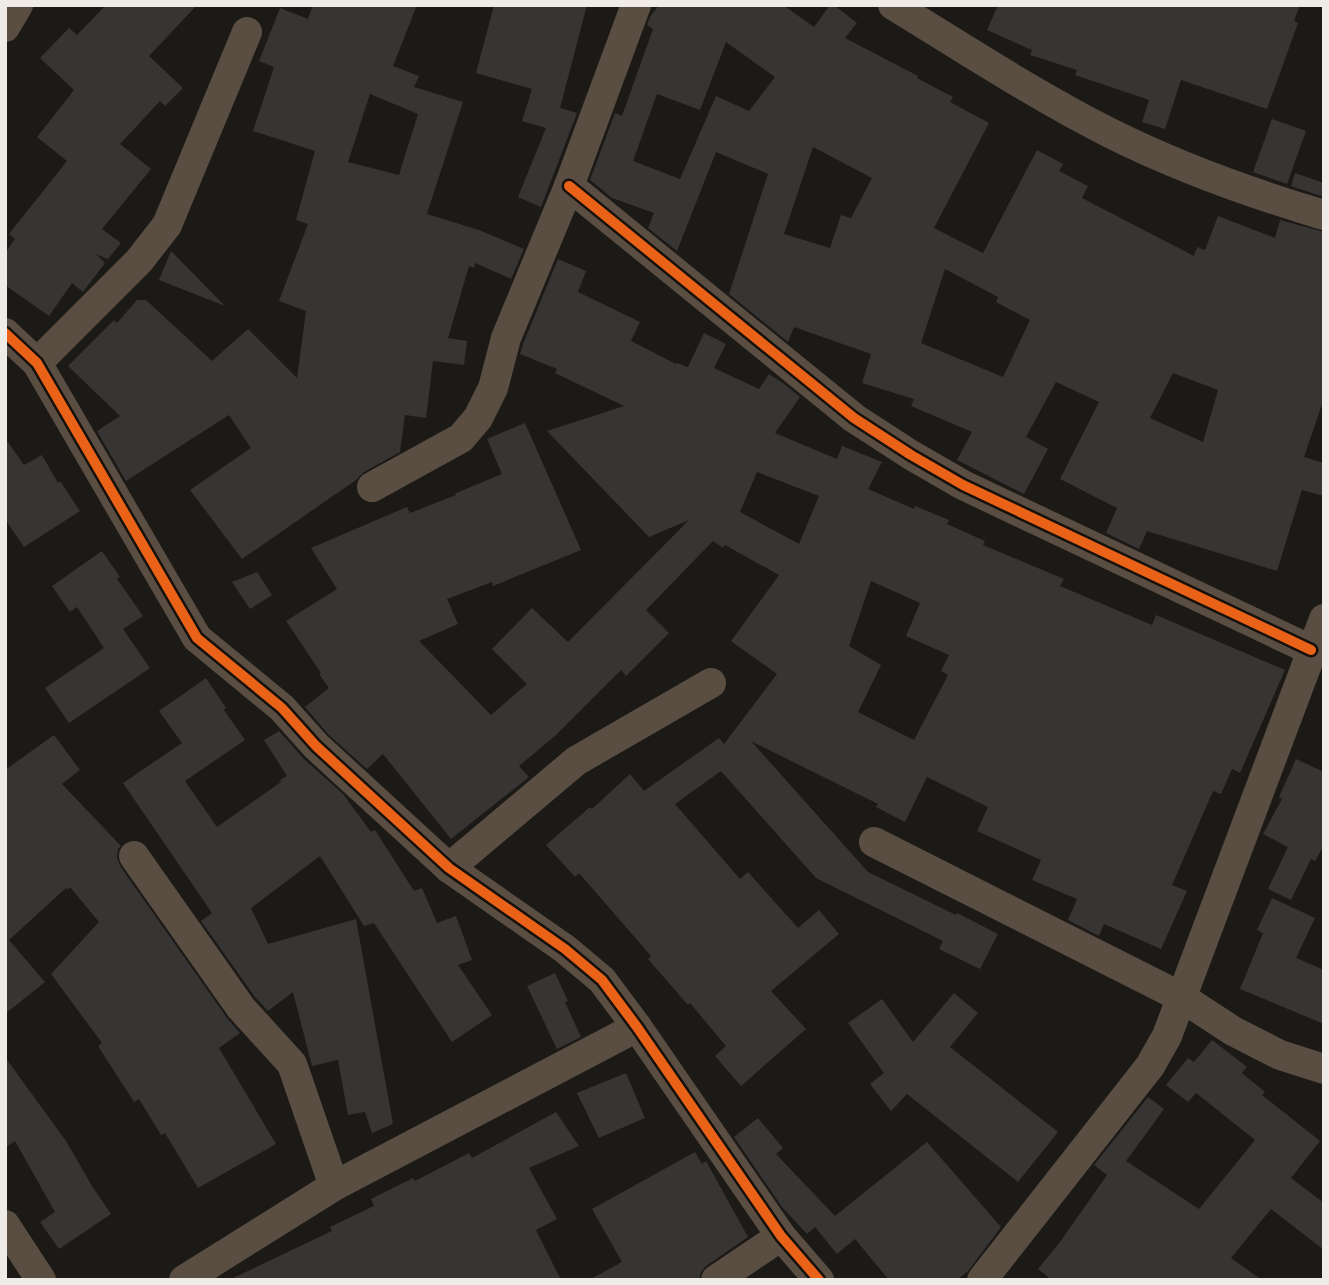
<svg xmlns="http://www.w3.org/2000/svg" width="1329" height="1285" viewBox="0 0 1329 1285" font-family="Raleway,sans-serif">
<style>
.building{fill:#363534;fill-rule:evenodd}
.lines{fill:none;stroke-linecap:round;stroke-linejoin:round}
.minor{stroke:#5a4e43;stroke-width:30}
.cycleway-casing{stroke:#16110b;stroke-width:15}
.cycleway{stroke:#ea6118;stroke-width:10}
</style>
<rect width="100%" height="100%" fill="#1c1a17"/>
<g class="building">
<polygon points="106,5 197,5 149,56 183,88 165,106 160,101 120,144 151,169 102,229 121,243 108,259 96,254 105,263 83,292 72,283 49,316 5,285 5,253 15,239 9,234 67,161 37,137 74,90 40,58 69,28 77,35"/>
<path d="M313 5H417L393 66 419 76 414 87 463 102 427 214 479 230 524 249 511 279 475 263 474 268 469 266 448 338 467 341 464 365 433 361 426 418 405 415 400 452 364 472 356 480 242 559 190 490 251 448 229 415 126 481 97 431 120 416 68 366 114 320 117 323 137 300H146L212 361 248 329 297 378 306 311 279 301 308 224 296 220 315 151 253 131 274 67 259 61 280 8 308 19ZM370 94 418 114 399 175 348 162Z"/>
<polygon points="494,5 587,5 560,108 577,113 541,207 518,197 546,128 522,121 532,89 476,73"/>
<path d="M659 5H783L814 27 830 5H834L857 23 845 38 918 76 917 78 953 97 950 102 989 123 934 228 983 253 1037 150 1063 164 1059 171 1088 186 1082 198 1194 256 1197 247 1205 250 1218 216 1275 238 1280 220 1324 232V398L1304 457 1324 463V496L1302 490 1277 571 1147 531 1139 549 1106 533 1117 508 1060 479 1099 402 1056 382 1026 437 1048 449 1024 494 957 460 972 432 911 406 914 399 862 383 871 354 794 327 788 342 729 294 768 174 716 152 677 251 648 228 654 213 612 198 590 180 615 113 622 116 653 29 647 25 650 17ZM726 42 775 77 749 111 716 96 680 179 633 161 657 94 700 110ZM813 147 872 178 851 218 841 215 830 248 784 234ZM945 269 998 297 996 302 1030 320 1003 377 921 343ZM1173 373 1218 390 1203 442 1150 418Z"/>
<polygon points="998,5 1300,5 1294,21 1298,23 1267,109 1181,80 1165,129 1142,122 1149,100 1075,75 1077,70 1030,55 1032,50 987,30"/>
<polygon points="1272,119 1306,131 1287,184 1253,172"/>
<polygon points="1295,173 1324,183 1324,197 1291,186"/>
<polygon points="171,251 225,306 159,280"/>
<path d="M558 259 586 271 578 292 640 322 631 341 676 364 677 363 688 367 704 333 726 344 714 368 759 389 769 374 784 384 800 397 775 433 837 459 842 446 882 462 868 489 914 509 915 506 949 520 947 524 985 541 983 545 1064 579 1060 586 1152 625 1156 615 1285 670 1240 773 1232 769 1221 794 1213 791 1172 885 1187 891 1161 949 1104 924 1099 936 1068 920 1077 899 1032 880 1041 860 977 831 988 807 927 777 905 822 876 807 878 804 751 741 868 872 956 915 957 913 998 934 980 969 939 949 943 941 816 878 721 771 675 804 740 879 748 872 798 928 819 910 839 934 771 991 806 1029 741 1086 715 1056 726 1046 690 1003 688 1005 648 959 651 956 579 873 575 877 546 845 590 807 592 809 630 774 644 791 719 738 724 744 777 674 731 641 779 575 725 545 723 548 713 541 646 610 669 633 626 676 621 670 556 735 519 766 529 777 451 839 383 754 367 769 328 734 305 707 329 688 319 674 321 673 286 621 337 589 311 548 407 507 410 513 456 495V493L502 474 487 439 525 423 581 550 493 586 492 582 447 599 458 624 419 641 491 715 527 684 492 649 532 608 568 642 689 520 649 537 547 431 624 406 555 373 557 369 520 354 523 344ZM757 472 819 496 799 544 740 512ZM871 581 920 603 906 636 949 655 941 671 948 675 914 740 858 712 881 665 849 646Z"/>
<polygon points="5,438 24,465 42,455 58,483 60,481 80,511 24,547 5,519"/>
<polygon points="102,551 120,577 117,579 143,616 123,629 150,668 69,723 45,688 104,648 77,607 70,612 52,586"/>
<polygon points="257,572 272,595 250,609 232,582"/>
<polygon points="206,678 226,708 224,710 245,740 185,781 217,827 281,782 280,780 287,776 264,740 279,731 304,759 343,794 371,832 375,830 414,891 422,888 437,923 456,916 472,960 458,965 492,1015 452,1042 374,923 364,926 320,856 251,908 268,944 356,919 393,1124 372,1133 365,1112 348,1115 338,1060 312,1066 293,992 268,1011 255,997 201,921 212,913 123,783 182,743 159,711"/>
<polygon points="54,735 80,770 62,784 121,846 118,849 117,857 120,866 227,1018 240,1033 219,1048 276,1144 198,1188 165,1133 161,1135 139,1099 134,1102 98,1046 102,1043 51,974 99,922 70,887 67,890 66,888 9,940 45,982 5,1014 5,770"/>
<polygon points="1296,759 1324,772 1324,845 1315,861 1311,859 1291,900 1268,889 1288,847 1263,834 1282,799 1279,797"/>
<polygon points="1272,898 1315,918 1296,958 1324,970 1324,1024 1240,989 1263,933 1257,930"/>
<polygon points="555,973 568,1001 565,1002 581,1037 557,1049 527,986"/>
<polygon points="954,993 978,1013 950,1047 1058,1132 1018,1182 907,1094 891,1111 870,1084 884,1073 848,1023 882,999 913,1042"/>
<polygon points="1212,1040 1247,1067 1242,1073 1265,1092 1262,1095 1320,1141 1291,1178 1324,1203 1324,1250 1271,1209 1231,1258 1262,1280 1052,1280 1038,1269 1060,1242 1107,1175 1094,1165 1148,1097 1164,1109 1126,1161 1199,1209 1255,1140 1196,1093 1188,1102 1166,1085 1188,1058 1194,1062"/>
<polygon points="5,1057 66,1141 92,1186 111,1214 59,1249 40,1222 55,1212 15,1141 5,1148"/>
<polygon points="626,1073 645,1118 599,1138 577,1093"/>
<polygon points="556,1112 579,1146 529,1168 557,1219 536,1230 561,1280 229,1280 332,1231 330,1227 374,1206 371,1199 413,1178 415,1181 469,1153 472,1158"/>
<polygon points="758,1118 783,1148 776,1154 835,1216 927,1142 1001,1227 968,1271 957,1280 889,1280 855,1239 837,1254 815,1227 807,1234 782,1207 734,1137"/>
<polygon points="695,1152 702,1164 706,1161 748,1237 706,1266 701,1272 699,1280 589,1280 622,1262 592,1209"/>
</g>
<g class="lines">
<g class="minor">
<path d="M893 5C965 49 1035 95 1110 133 1178 167 1250 193 1324 215"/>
<polyline points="5,27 18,5"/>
<polyline points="569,186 854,418 911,455 963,485 1311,650"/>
<polyline points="5,333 37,363 197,638 282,708 316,746 449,868 565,949 602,980 637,1027 781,1236 819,1280"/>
<polyline points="37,363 139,261 167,225 247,32"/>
<polyline points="372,487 461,438 478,418 493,388 506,338 569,186 636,5"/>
<polyline points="874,842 1181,997 1233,1031 1280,1055 1324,1069"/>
<polyline points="134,856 241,1008 292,1064 334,1186"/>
<polyline points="449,868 576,761 711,683"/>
<polyline points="5,1225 41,1280"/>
<polyline points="184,1280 334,1186 637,1027"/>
<polyline points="716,1280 781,1236"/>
<polyline points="982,1280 1150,1066 1167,1036 1324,619"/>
</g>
<defs>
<g id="cycleway">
<polyline points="569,186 854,418 911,455 963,485 1311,650"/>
<polyline points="5,333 37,363 197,638 282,708 316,746 449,868 565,949 602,980 637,1027 781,1236 819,1280"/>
</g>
</defs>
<use href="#cycleway" class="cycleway-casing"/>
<use href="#cycleway" class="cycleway"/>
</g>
<rect width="1329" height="1285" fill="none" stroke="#efece7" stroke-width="14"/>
</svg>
